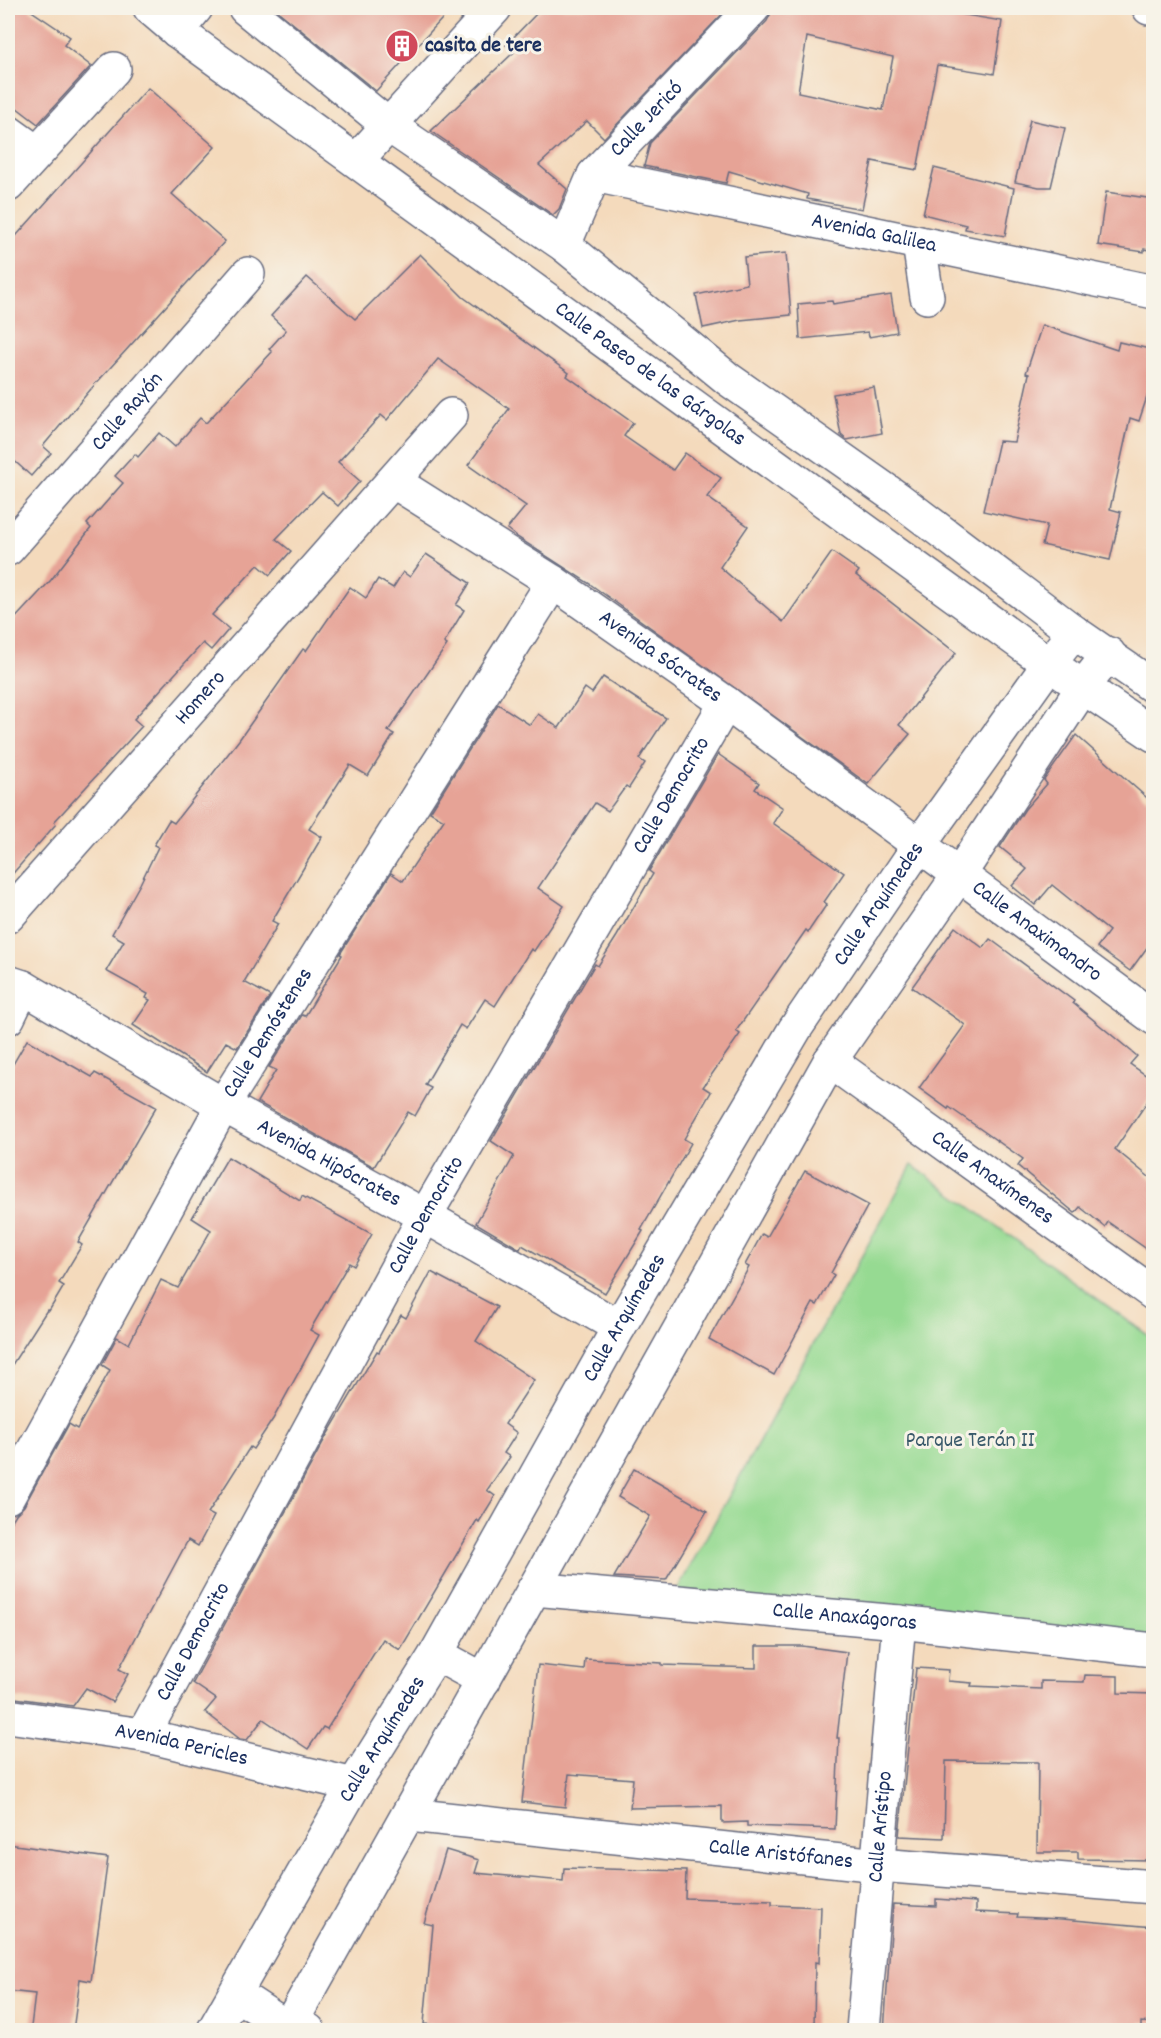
<svg xmlns="http://www.w3.org/2000/svg" width="1161" height="2038" viewBox="0 0 1161 2038" font-family="Dekko,sans-serif">
<style>
.green{fill:#96da92;stroke:#588478;stroke-width:1.5}
.building{fill:#e6a396;fill-rule:evenodd}
.lines{fill:none;stroke-linecap:round;stroke-linejoin:round}
.minor-casing{stroke:#676b7f;stroke-width:36}
.tertiary-casing{stroke:#676b7f;stroke-width:36}
.minor{stroke:#fff;stroke-width:33}
.tertiary{stroke:#fff;stroke-width:33}
.labels{text-anchor:middle;dominant-baseline:central;stroke-width:6;stroke-linejoin:round;paint-order:stroke}
.poi-label{font-size:22px;font-weight:bold;fill:#1b2f5e;stroke:#f7f3e8;text-anchor:start}
.street-label{font-size:22px;fill:#1b2f5e;stroke:#f7f3e8}
.park-label{font-size:22px;fill:#3a5a6b;stroke:#f7f3e8}
</style>
<rect width="100%" height="100%" fill="#f7f3e8"/>
<filter id="ink" filterUnits="userSpaceOnUse"><feTurbulence type="fractalNoise" baseFrequency=".0167" numOctaves="2"/><feDisplacementMap in="SourceGraphic" scale="12" xChannelSelector="R" yChannelSelector="G"/><feConvolveMatrix kernelMatrix="1 2 1 2 8 2 1 2 1" color-interpolation-filters="sRGB"/></filter>
<filter id="wash" filterUnits="userSpaceOnUse"><feTurbulence type="fractalNoise" baseFrequency=".008" numOctaves="4" result="noise"/><feDisplacementMap in="SourceGraphic" scale="24" xChannelSelector="R" yChannelSelector="G"/><feGaussianBlur stdDeviation="1.35" result="paint"/><feColorMatrix in="noise" values="0 0 0 0 0 0 0 0 0 0 0 0 0 0 0 0 0 1.4 0 .05"/><feComposite in="paint" operator="in"/></filter>
<g filter="url(#wash)">
<rect width="100%" height="100%" fill="#f4dabc"/>
<polygon class="green" points="912,1165 1153,1339 1153,1644 671,1601"/>
<g id="blocks">
<g class="building">
<polygon points="8,8 27,8 70,37 64,45 91,66 38,124 8,101"/>
<polygon points="274,8 452,8 376,91"/>
<polygon points="542,8 728,8 604,138 587,121 539,165 567,189 559,209 553,215 431,131 514,52 506,45"/>
<path d="M771 8H948L947 12 1002 21 994 74 937 65 917 170 872 161 862 209 807 199 808 194 729 171 726 183 644 166 650 143 767 21 771 13ZM807 37 893 57 883 110 798 92Z"/>
<polygon points="148,88 215,147 172,194 225,241 91,389 43,446 51,453 31,476 8,455 8,245"/>
<polygon points="1030,120 1065,128 1051,187 1039,187 1015,182"/>
<polygon points="934,168 1014,188 1005,236 965,229 966,225 923,214"/>
<polygon points="1106,192 1154,199 1154,251 1144,249 1144,252 1098,245"/>
<polygon points="786,253 791,315 740,320 703,328 696,295 747,284 744,257"/>
<polygon points="420,254 463,297 569,373 567,376 633,423 624,436 673,470 685,453 721,478 707,497 748,526 720,567 783,622 832,552 859,571 856,575 956,653 899,725 910,734 868,784 590,584 517,537 507,529 526,506 468,465 509,409 438,359 387,420 381,415 338,462 360,481 338,506 322,492 276,539 291,551 270,575 258,565 212,615 229,629 211,650 203,643 134,719 142,726 54,822 56,824 8,879 8,626 51,580 91,528 87,524 123,483 115,476 135,454 138,457 159,433 175,447 200,418 206,423 272,352 269,349 286,330 271,316 307,277 355,319"/>
<polygon points="891,295 897,332 869,337 868,332 800,339 798,304 832,301 833,304"/>
<polygon points="1042,325 1117,350 1119,342 1154,350 1154,376 1139,421 1130,418 1110,509 1121,512 1110,560 1042,545 1047,525 983,511 999,441 1014,442 1029,374 1026,373"/>
<polygon points="874,387 882,433 847,440 841,435 833,394"/>
<polygon points="426,554 470,583 456,605 464,610 444,643 447,645 388,731 394,734 368,776 350,765 309,829 322,837 272,921 278,924 244,982 270,996 237,1048 226,1042 207,1072 133,1025 150,1000 146,998 148,994 106,971 124,941 112,934 140,884 158,847 154,845 169,820 174,823 239,740 303,649 306,651 350,587 366,598 378,579 393,588 403,572 410,577"/>
<polygon points="603,677 666,718 639,759 645,763 629,788 626,786 608,811 595,803 538,888 564,906 534,951 531,949 495,1006 485,999 466,1029 460,1025 425,1085 431,1088 415,1116 408,1112 374,1167 257,1102 276,1070 269,1067 302,1015 305,1016 342,955 340,954 391,873 403,881 444,820 430,812 498,704 530,725 538,714 559,728 585,688 592,693"/>
<polygon points="1076,735 1154,804 1154,938 1130,971 1097,947 1109,931 1052,885 1035,905 1012,886 1027,869 1000,847 1025,809 1047,784 1044,780"/>
<polygon points="718,754 759,783 755,789 783,808 773,823 844,873 824,902 827,904 808,932 806,930 736,1031 740,1034 703,1087 711,1092 684,1139 691,1143 641,1230 643,1231 605,1293 522,1245 520,1249 476,1223 514,1156 491,1141 595,964 598,966 617,936 653,874 649,871"/>
<polygon points="955,927 983,948 990,939 1074,1001 1073,1003 1137,1056 1130,1064 1154,1081 1154,1092 1115,1149 1154,1181 1154,1254 1108,1222 1105,1227 1080,1207 1075,1213 1018,1166 1023,1159 949,1107 948,1109 919,1088 965,1025 912,987"/>
<polygon points="27,1040 92,1077 95,1073 156,1107 78,1242 82,1245 59,1283 64,1286 49,1311 47,1310 8,1371 8,1073"/>
<polygon points="228,1157 300,1201 302,1196 372,1234 354,1266 349,1263 310,1330 319,1335 273,1419 253,1449 250,1447 208,1513 214,1516 198,1546 188,1540 119,1669 128,1674 112,1702 86,1688 73,1706 8,1697 8,1527 16,1514 24,1506 69,1424 77,1429 110,1370 102,1365 117,1337 129,1344 161,1280 178,1288 211,1230 192,1218"/>
<polygon points="805,1171 868,1205 831,1273 834,1275 817,1305 813,1303 774,1375 709,1339 749,1267 745,1265 762,1234 767,1237"/>
<polygon points="431,1272 497,1307 476,1341 534,1380 505,1424 517,1433 504,1453 510,1457 487,1490 495,1496 479,1522 477,1520 400,1650 383,1639 327,1729 323,1727 308,1749 263,1719 247,1740 240,1739 205,1712 216,1699 193,1683 327,1435 377,1351 379,1352 401,1315 406,1318"/>
<polygon points="634,1469 707,1511 666,1580 614,1577 650,1516 618,1497"/>
<polygon points="756,1646 802,1646 847,1652 837,1738 839,1738 835,1829 747,1826 747,1822 722,1823 722,1806 630,1808 633,1779 569,1774 565,1807 522,1802 538,1665 584,1670 585,1659 662,1663 662,1665 756,1668"/>
<polygon points="916,1668 949,1670 948,1681 972,1683 971,1686 1041,1689 1041,1681 1084,1682 1085,1675 1118,1676 1118,1693 1154,1694 1154,1860 1078,1859 1078,1852 1037,1852 1038,1762 946,1761 944,1838 899,1836"/>
<polygon points="8,1844 108,1858 91,1981 80,1979 73,2031 31,2027 35,1994 8,1991"/>
<polygon points="446,1850 479,1860 475,1873 563,1881 564,1868 686,1871 685,1898 772,1901 772,1905 821,1907 819,1963 815,1962 814,2031 503,2031 424,2024 433,1925 424,1923"/>
<polygon points="936,1899 976,1902 976,1912 1018,1914 1017,1917 1062,1919 1154,1927 1154,2023 1141,2022 1141,2031 884,2031 893,1904 936,1906"/>
</g>
</g>
</g>
<g filter="url(#ink)">
<use href="#blocks" fill-opacity="0" stroke="#676b7f" stroke-width="1.5"/>
<g class="lines">
<defs>
<g id="minor">
<polyline points="1149,8 1154,8"/>
<polyline points="177,31 196,8"/>
<polyline points="8,132 36,152"/>
<polyline points="357,160 495,8"/>
<path id="s1" d="M594 175 1154 292"/>
<polyline points="8,185 114,69"/>
<polyline points="919,243 927,297"/>
<path id="s2" d="M564 245 594 175 753 8"/>
<path id="s3" d="M393 481 553 582 726 703 1154 1018"/>
<path id="s4" d="M8 549 248 274"/>
<path id="s5" d="M8 916 451 415"/>
<path id="s6" d="M8 982 23 987 223 1105 425 1216 619 1327"/>
<polyline points="8,1018 23,987"/>
<path id="s7" d="M830 1061 1154 1294"/>
<path id="s8" d="M8 1497 223 1105 553 582"/>
<path id="s9" d="M534 1589 899 1622 1154 1650"/>
<polyline points="436,1654 484,1680"/>
<path id="s10" d="M8 1716 143 1735 354 1785"/>
<path id="s11" d="M143 1735 425 1216 726 703"/>
<path id="s12" d="M409 1815 879 1865 1154 1887"/>
<polyline points="236,1994 288,2028 308,2030"/>
<path id="s13" d="M214 2030 354 1785 436 1654 619 1327 795 1029 920 844 1049 664 1074 632"/>
<polyline points="287,2030 830,1061 959,875 1083,687 1109,654"/>
<path id="s14" d="M863 2030 899 1622"/>
</g>
<g id="tertiary">
<path id="s15" d="M150 8 177 31 1049 664 1154 735"/>
<polyline points="245,8 388,125 564,245 728,379 897,498 1074,632 1154,687"/>
</g>
</defs>
<use href="#minor" class="minor-casing"/>
<use href="#tertiary" class="tertiary-casing"/>
<use href="#minor" class="minor"/>
<use href="#tertiary" class="tertiary"/>
</g>
</g>
<defs>
<symbol id="building-disc" viewBox="-11 -11 22 22"><circle r="9.5" fill="#d1495b" stroke="#f7f3e8"/><path d="M-4-6H4V6H1V3H-1V6H-4ZM-2.5-4.3h1.7v1.8h-1.7ZM.8-4.3h1.7v1.8H.8ZM-2.5-1h1.7V.8h-1.7ZM.8-1h1.7V.8H.8Z" fill="#fff"/></symbol>
</defs>
<g fill-rule="evenodd">
<use href="#building-disc" x="383" y="27" width="38" height="38"/>
</g>
<g class="labels">
<g class="poi-label">
<text x="425" y="46">casita de tere</text>
</g>
<g class="street-label">
<text stroke="none"><textPath href="#s2" startOffset="153">Calle Jericó</textPath></text>
<text stroke="none"><textPath href="#s1" startOffset="286">Avenida Galilea</textPath></text>
<text stroke="none"><textPath href="#s15" startOffset="620">Calle Paseo de las Gárgolas</textPath></text>
<text stroke="none"><textPath href="#s4" startOffset="182">Calle Rayón</textPath></text>
<text stroke="none"><textPath href="#s3" startOffset="320">Avenida Sócrates</textPath></text>
<text stroke="none"><textPath href="#s5" startOffset="291">Homero</textPath></text>
<text stroke="none"><textPath href="#s11" startOffset="1078">Calle Democrito</textPath></text>
<text stroke="none"><textPath href="#s13" startOffset="1308">Calle Arquímedes</textPath></text>
<text stroke="none"><textPath href="#s3" startOffset="786">Calle Anaximandro</textPath></text>
<text stroke="none"><textPath href="#s8" startOffset="532">Calle Demóstenes</textPath></text>
<text stroke="none"><textPath href="#s6" startOffset="369">Avenida Hipócrates</textPath></text>
<text stroke="none"><textPath href="#s7" startOffset="200">Calle Anaxímenes</textPath></text>
<text stroke="none"><textPath href="#s11" startOffset="592">Calle Democrito</textPath></text>
<text stroke="none"><textPath href="#s13" startOffset="822">Calle Arquímedes</textPath></text>
<text stroke="none"><textPath href="#s9" startOffset="312">Calle Anaxágoras</textPath></text>
<text stroke="none"><textPath href="#s11" startOffset="106">Calle Democrito</textPath></text>
<text stroke="none"><textPath href="#s13" startOffset="336">Calle Arquímedes</textPath></text>
<text stroke="none"><textPath href="#s10" startOffset="176">Avenida Pericles</textPath></text>
<text stroke="none"><textPath href="#s14" startOffset="204">Calle Arístipo</textPath></text>
<text stroke="none"><textPath href="#s12" startOffset="374">Calle Aristófanes</textPath></text>
</g>
<g class="park-label">
<text x="970" y="1441">Parque Terán II</text>
</g>
</g>
<rect width="1161" height="2038" fill="none" stroke="#f7f3e8" stroke-width="30"/>
</svg>
